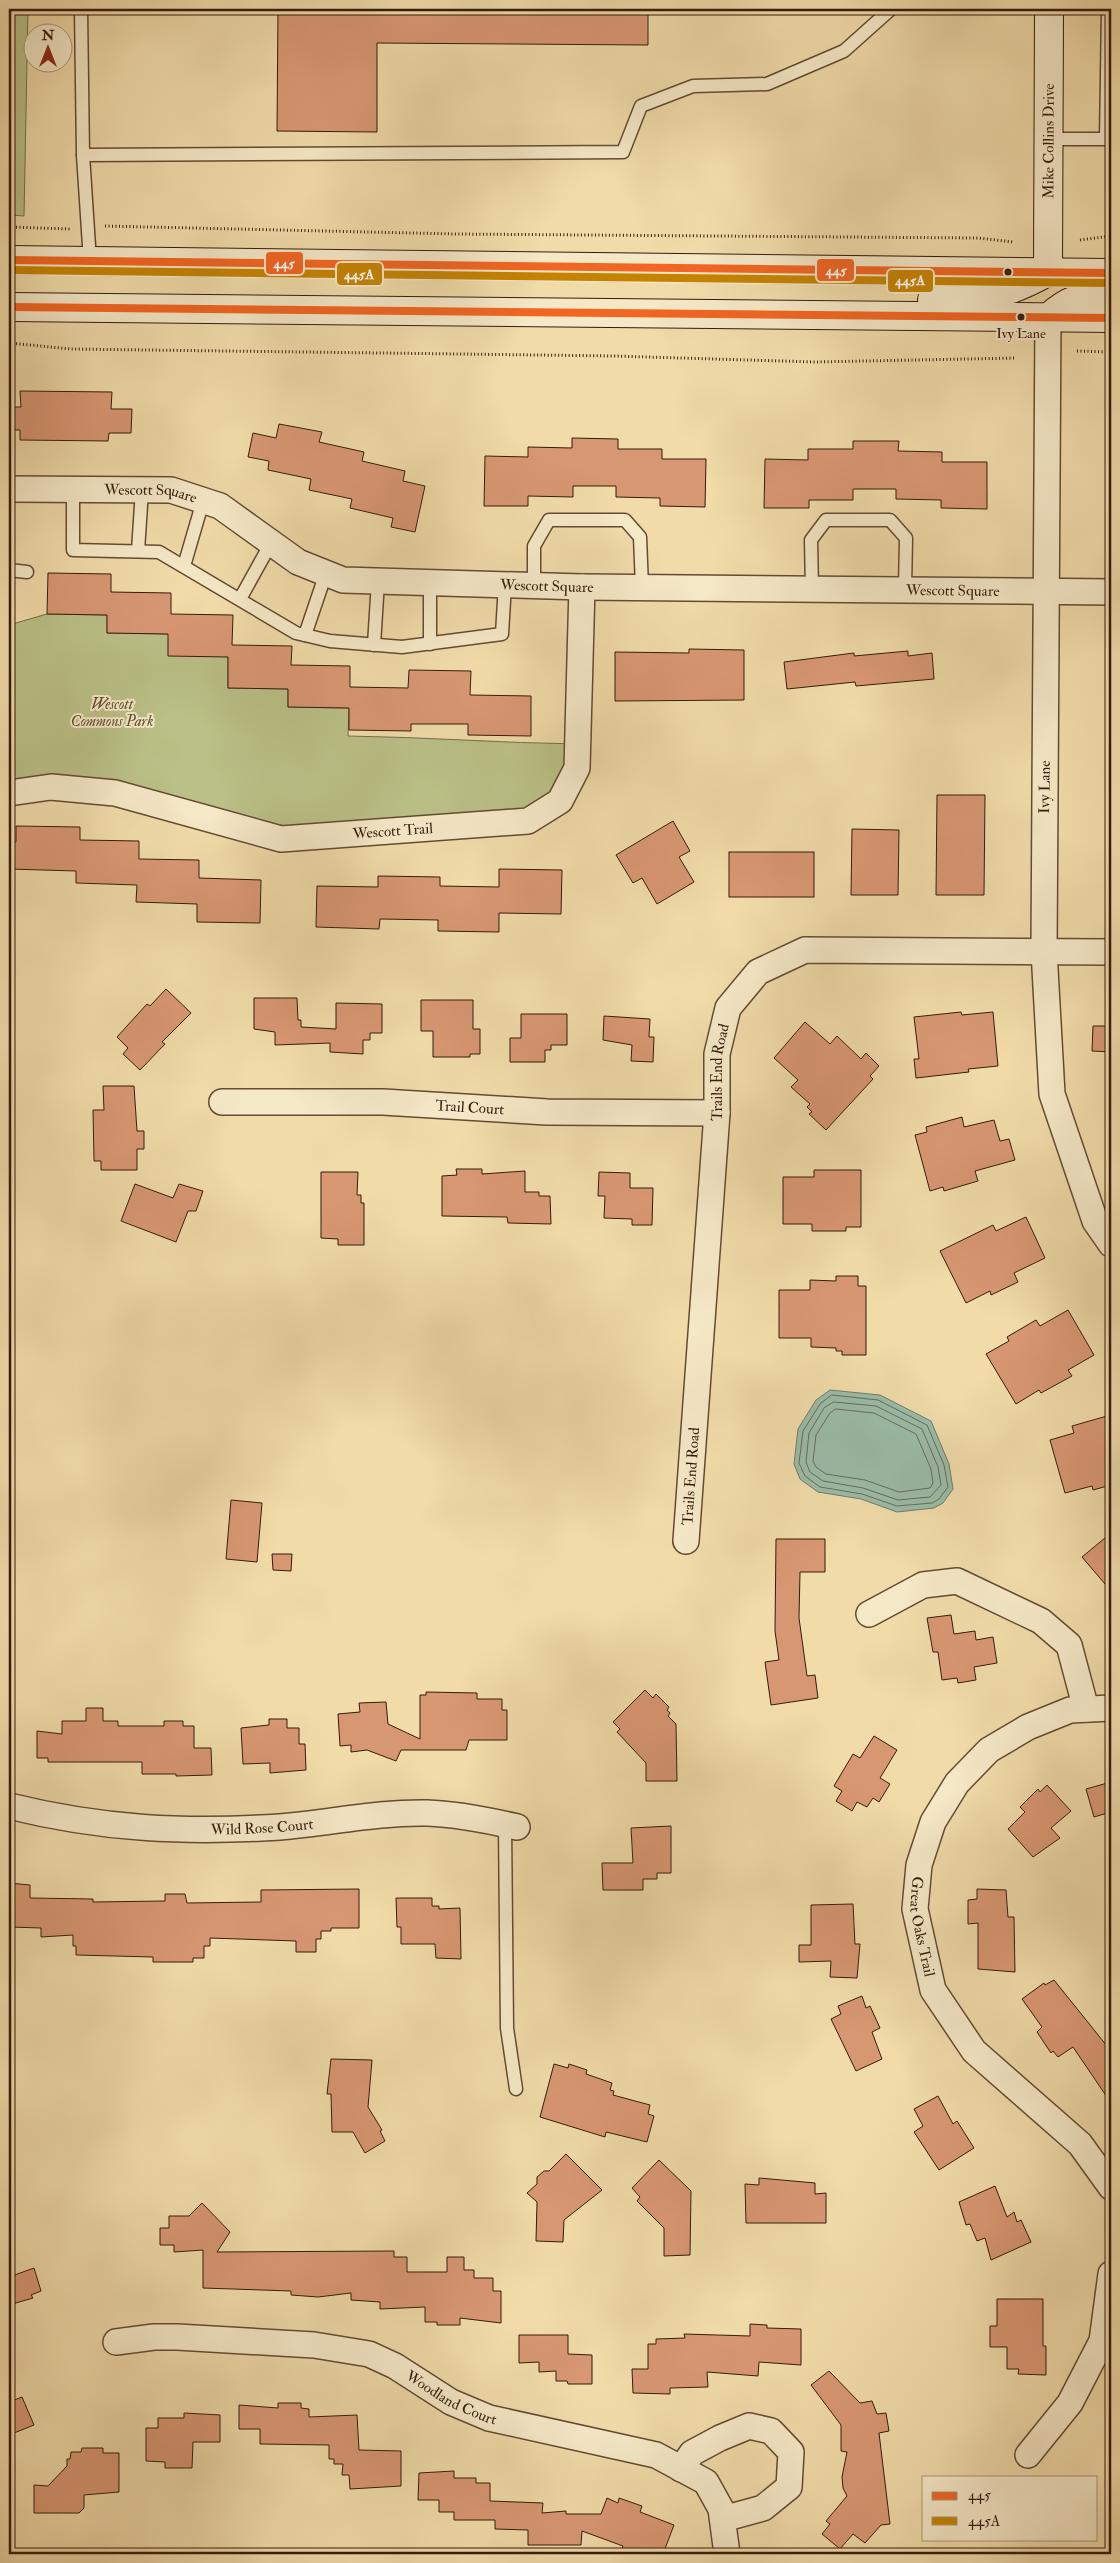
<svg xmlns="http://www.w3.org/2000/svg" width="1120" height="2563" viewBox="0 0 1120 2563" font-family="'IM FELL Double Pica',serif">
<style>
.green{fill:#bac087;stroke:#786e4a}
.water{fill:#9abba8;stroke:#727b6a}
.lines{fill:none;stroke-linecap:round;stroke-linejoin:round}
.shore{stroke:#686b5a;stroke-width:1}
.building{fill:#d89773;stroke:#351b0c}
.lane-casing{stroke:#644b33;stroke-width:15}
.street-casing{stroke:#644b33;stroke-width:28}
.secondary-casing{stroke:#351b0c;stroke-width:30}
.path{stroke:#351b0c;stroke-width:3;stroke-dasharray:1 2.5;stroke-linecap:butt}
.lane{stroke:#f5e8c7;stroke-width:12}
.street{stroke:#f5e8c7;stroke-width:25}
.secondary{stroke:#f5e8c7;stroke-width:28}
.bus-1-casing{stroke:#f5e8c7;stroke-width:11}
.bus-2-casing{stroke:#f5e8c7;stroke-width:11}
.bus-1{stroke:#f26522;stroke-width:8}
.bus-2{stroke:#c68303;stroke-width:8}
.bus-dot{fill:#351b0c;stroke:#f5e8c7;stroke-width:2}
.labels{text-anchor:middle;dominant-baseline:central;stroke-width:4;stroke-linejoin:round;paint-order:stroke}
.bus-label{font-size:14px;fill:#351b0c;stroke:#f5e8c7}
.street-label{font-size:15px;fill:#351b0c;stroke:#f5e8c7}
.park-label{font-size:15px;font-style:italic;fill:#5d4d31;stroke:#f5e8c7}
.line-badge{stroke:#f5e8c7;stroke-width:2}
.badge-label{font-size:14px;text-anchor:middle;font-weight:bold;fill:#fff}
</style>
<rect width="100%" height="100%" fill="#f0dba9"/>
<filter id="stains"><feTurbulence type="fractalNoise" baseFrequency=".004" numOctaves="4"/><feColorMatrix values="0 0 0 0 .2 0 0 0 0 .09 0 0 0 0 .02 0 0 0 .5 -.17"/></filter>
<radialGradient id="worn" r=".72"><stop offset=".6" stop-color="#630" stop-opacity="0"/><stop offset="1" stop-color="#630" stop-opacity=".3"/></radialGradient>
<g class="green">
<polygon points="9,9 28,9 24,216 9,215"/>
<path d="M47 614 107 615V633L168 634 228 657V688L288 689V707L349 708 348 736C425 737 501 743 578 744L577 768 528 821 281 839 115 793H9V625Z"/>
</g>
<polygon class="water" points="830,1390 880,1395 931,1421 949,1464 953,1489 943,1503 934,1508 897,1512 861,1499 818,1492 800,1479 794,1464 798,1429 816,1400"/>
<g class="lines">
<g class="shore">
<polygon points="832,1395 878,1400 927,1425 944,1465 948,1487 939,1499 932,1503 897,1506 862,1494 820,1487 805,1476 799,1463 803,1431 820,1404"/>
<polygon points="834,1402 876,1406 922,1429 938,1467 941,1485 930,1497 898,1500 863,1488 823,1481 810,1472 806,1462 809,1433 824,1408"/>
<polygon points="836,1409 874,1413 916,1434 931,1469 933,1483 930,1488 899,1492 865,1480 826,1474 816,1467 813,1461 816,1435 830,1413"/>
</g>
</g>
<g class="building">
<polygon points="278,9 648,9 648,45 377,43 377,132 277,131"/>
<polygon points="20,391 112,392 111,409 132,409 131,433 109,433 108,441 20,440 20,430 9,430 9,407 21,407"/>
<polygon points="279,424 322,432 319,442 364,452 362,461 405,471 403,481 425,486 415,532 391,527 393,518 350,508 352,499 309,490 311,479 268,470 269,461 248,457 253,433 276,438"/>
<polygon points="572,438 618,439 618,449 662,449 662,459 706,459 705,507 660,506 660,498 616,497 616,486 573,486 573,497 528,496 528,506 484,506 485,456 528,457 528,447 572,448"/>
<polygon points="853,441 899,441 898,451 942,452 942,462 987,462 987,509 941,508 941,500 896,499 896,489 853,489 853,500 809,500 809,508 764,508 765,459 808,460 808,449 853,449"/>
<polygon points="48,573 111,574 111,592 171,593 171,614 233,615 232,645 292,646 291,665 350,666 350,687 408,688 409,670 471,671 470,695 531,696 531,736 468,735 468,724 411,724 411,731 349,730 349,708 288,707 288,689 228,688 228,657 168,656 168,634 107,633 107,615 47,614"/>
<polygon points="689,649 744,650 744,700 615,701 615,652 689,653"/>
<polygon points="908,651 908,656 932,653 934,679 856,686 855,682 787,689 784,662 854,653 854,656"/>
<polygon points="937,795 985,795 984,895 936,895"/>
<polygon points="673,821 690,851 679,857 694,882 657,904 642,878 633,883 616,855"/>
<polygon points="16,826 80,827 80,840 139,841 139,859 199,860 199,878 261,880 260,923 197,922 197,904 136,902 137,885 76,883 76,871 9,869 9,842 16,842"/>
<polygon points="852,829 899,830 898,895 851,895"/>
<rect x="729" y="852" width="85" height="45"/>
<polygon points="499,869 562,870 561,914 499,913 499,932 438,931 438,920 380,919 379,929 316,927 317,886 378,887 378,876 440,877 440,886 499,887"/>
<polygon points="166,989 191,1013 162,1042 165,1044 140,1070 123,1054 128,1048 117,1037 147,1004 150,1006"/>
<polygon points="254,998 297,998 298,1020 301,1020 301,1027 336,1029 336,1003 382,1004 382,1033 370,1033 370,1040 363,1040 363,1054 330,1052 330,1043 275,1045 275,1032 254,1029"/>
<polygon points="421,1000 473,1000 473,1029 480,1029 480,1054 470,1054 470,1057 433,1057 433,1031 421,1031"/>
<polygon points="961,1012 962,1015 993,1012 998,1066 968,1069 969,1072 916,1078 914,1059 919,1059 914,1017"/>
<polygon points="521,1014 567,1014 567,1045 551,1045 551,1050 545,1050 545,1062 510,1062 510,1038 521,1038"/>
<polygon points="604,1016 650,1019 649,1037 654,1037 653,1062 631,1061 632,1045 603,1040"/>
<polygon points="805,1022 830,1044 837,1036 861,1059 866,1053 879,1066 870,1076 873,1079 826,1130 809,1114 812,1112 807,1107 810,1104 791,1087 798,1080 774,1058"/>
<polygon points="1093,1026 1111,1026 1111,1052 1092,1051"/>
<polygon points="103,1086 134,1086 137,1131 144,1131 144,1149 137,1149 137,1170 101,1170 101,1161 94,1161 93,1110 104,1110"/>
<polygon points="962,1117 964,1127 994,1120 1000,1141 1009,1139 1015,1160 975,1171 978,1181 944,1191 943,1187 930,1191 915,1135 927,1132 926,1127"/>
<polygon points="456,1169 482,1169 482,1174 525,1171 525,1192 539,1192 539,1196 550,1196 551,1224 508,1223 507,1217 442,1216 442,1176 457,1175"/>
<polygon points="814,1170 861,1170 861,1227 846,1227 846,1231 812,1231 812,1224 783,1224 783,1177 814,1177"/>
<polygon points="321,1172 358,1172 357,1195 361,1195 361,1203 364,1203 364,1245 338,1245 338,1239 321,1238"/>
<polygon points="599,1172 630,1173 630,1188 653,1188 652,1225 632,1225 632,1219 604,1218 605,1196 598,1196"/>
<polygon points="135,1184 173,1198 179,1184 203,1191 196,1211 188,1211 176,1242 121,1221"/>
<polygon points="1026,1217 1045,1258 1014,1273 1018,1282 991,1295 990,1291 966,1303 940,1251 993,1225 996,1231"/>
<polygon points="836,1276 858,1276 858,1286 866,1286 866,1355 842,1355 842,1351 836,1351 836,1348 811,1347 811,1338 779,1338 779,1290 810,1290 810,1280 836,1281"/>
<polygon points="1068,1310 1094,1355 1068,1370 1072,1376 1041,1393 1039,1390 1016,1404 986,1354 1009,1341 1007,1337 1036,1320 1040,1326"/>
<polygon points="1107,1416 1111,1429 1111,1485 1093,1490 1092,1486 1065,1493 1050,1440 1074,1433 1072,1426"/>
<polygon points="231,1500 262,1503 257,1562 226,1559"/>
<polygon points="1111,1533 1111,1591 1082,1557"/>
<polygon points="776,1539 825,1539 825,1572 800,1572 799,1618 807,1676 815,1675 818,1698 771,1705 765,1662 779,1660 775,1631"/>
<polygon points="272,1554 292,1554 291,1571 273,1570"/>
<polygon points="951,1615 954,1634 975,1631 976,1640 993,1637 997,1663 974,1667 976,1680 958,1683 957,1678 942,1680 938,1652 933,1652 927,1618"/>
<polygon points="645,1690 653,1698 656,1694 669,1707 667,1710 670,1713 668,1716 676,1724 677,1781 646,1781 646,1763 617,1732 620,1729 613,1722"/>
<polygon points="426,1692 477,1693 477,1699 502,1699 502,1710 507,1710 507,1740 469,1740 466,1750 401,1750 396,1761 367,1750 351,1752 351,1745 340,1746 338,1714 360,1712 359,1703 386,1702 388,1724 420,1739 420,1695 426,1695"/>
<polygon points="86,1708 103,1708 103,1721 118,1721 118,1726 164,1726 164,1721 183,1721 183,1726 194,1726 194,1748 211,1748 212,1775 176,1776 176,1774 142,1774 142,1762 48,1762 48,1758 37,1758 37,1731 62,1734 62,1721 86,1721"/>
<polygon points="269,1719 287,1719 287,1728 299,1728 299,1744 305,1744 306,1770 270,1773 270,1763 243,1764 241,1728 269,1725"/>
<polygon points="874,1736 897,1750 880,1778 890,1784 879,1802 873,1798 867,1807 857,1802 852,1811 836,1801 842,1791 834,1786 853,1754 860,1758"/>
<polygon points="1111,1782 1111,1812 1094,1817 1086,1789"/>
<polygon points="1047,1785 1071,1811 1051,1828 1060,1838 1033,1857 1008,1829 1025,1812 1020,1807 1038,1789 1040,1792"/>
<polygon points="671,1826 671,1873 657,1873 657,1879 643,1879 643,1890 603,1890 602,1863 633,1863 631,1828"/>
<polygon points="9,1883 30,1885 30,1898 93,1899 93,1902 165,1901 165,1894 185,1894 187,1903 261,1902 261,1890 359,1889 359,1928 331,1928 331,1931 321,1931 321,1939 316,1939 316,1952 296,1952 296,1941 210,1938 210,1946 204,1946 204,1958 193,1958 193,1962 153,1962 153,1957 76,1955 76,1946 73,1946 73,1935 41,1937 41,1928 9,1927"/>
<polygon points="977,1889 1006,1890 1008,1917 1014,1917 1015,1972 978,1969 978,1923 968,1924 968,1900 977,1899"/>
<polygon points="396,1898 432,1898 432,1906 439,1906 439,1909 460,1908 461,1959 436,1958 435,1944 401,1944 401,1927 397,1927"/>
<polygon points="853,1904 855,1944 860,1944 857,1978 830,1977 831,1961 799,1962 799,1945 811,1945 811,1905"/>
<polygon points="1054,1980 1111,2051 1111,2103 1073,2047 1058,2057 1053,2051 1051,2053 1037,2032 1042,2027 1022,1999 1044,1983 1045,1985"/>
<polygon points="862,1996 866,2008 870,2006 880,2028 872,2032 882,2059 856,2071 831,2019 841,2014 838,2006"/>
<polygon points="331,2059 372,2060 368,2107 382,2130 380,2131 385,2141 365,2153 353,2132 332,2132 331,2094 327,2094"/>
<polygon points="554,2064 568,2068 569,2064 587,2070 586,2074 612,2083 610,2090 614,2091 613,2095 650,2105 648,2114 654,2116 647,2142 606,2132 605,2137 540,2117"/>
<polygon points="938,2096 953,2124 957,2121 974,2148 939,2170 914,2132 923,2126 914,2109"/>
<polygon points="566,2154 602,2190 564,2220 563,2242 536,2241 537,2202 527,2193 537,2184 537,2177 544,2171 549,2171"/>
<polygon points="659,2160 691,2191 690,2255 664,2256 664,2228 637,2201 640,2197 632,2188"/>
<polygon points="759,2178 815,2183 815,2194 826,2193 826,2223 746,2223 745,2184 759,2185"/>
<polygon points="995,2186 1007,2217 1014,2212 1017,2222 1021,2220 1031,2242 991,2260 985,2238 977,2241 970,2224 966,2225 959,2202"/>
<polygon points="202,2203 230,2232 217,2252 394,2251 394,2257 407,2257 407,2272 447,2272 447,2257 464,2257 464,2270 474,2270 474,2278 493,2278 493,2291 501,2291 501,2323 460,2318 460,2325 437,2325 437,2322 425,2322 425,2307 380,2309 380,2302 351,2300 351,2293 318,2297 291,2295 291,2291 203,2288 203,2250 174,2252 174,2245 160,2245 160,2228 169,2228 169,2216 189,2216"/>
<polygon points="34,2268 41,2291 31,2295 33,2298 9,2305 9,2277"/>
<polygon points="997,2299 1043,2299 1043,2346 1046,2346 1046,2375 1018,2374 1019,2369 1007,2369 1007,2347 990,2347 990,2326 997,2326"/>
<polygon points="750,2324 767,2325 767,2328 801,2329 801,2365 759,2362 758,2376 707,2372 708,2387 670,2388 670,2394 633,2393 632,2369 648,2369 648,2344 656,2344 656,2339 685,2338 684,2334 750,2336"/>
<polygon points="519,2335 568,2335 568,2354 592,2355 592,2384 568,2384 567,2381 556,2381 556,2371 539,2372 539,2362 519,2363"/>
<polygon points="829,2371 860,2403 872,2401 877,2414 886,2413 889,2431 879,2433 890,2524 881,2525 865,2543 853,2534 840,2549 822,2534 830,2524 826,2521 847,2496 843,2488 842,2477 847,2452 841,2451 841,2425 811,2385"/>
<polygon points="22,2397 34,2425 9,2435 9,2402"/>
<polygon points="278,2403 301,2403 301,2408 309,2409 309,2417 357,2415 359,2450 401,2451 401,2486 350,2489 349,2475 342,2475 343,2464 334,2464 334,2459 329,2459 329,2445 260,2444 260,2429 239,2429 239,2405 278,2408"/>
<polygon points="184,2413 220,2415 220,2442 193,2442 192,2468 165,2468 165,2462 146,2461 146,2428 158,2428 158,2418 184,2418"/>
<polygon points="82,2448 103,2448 103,2453 119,2453 119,2492 84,2495 84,2508 79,2513 34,2513 34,2485 48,2486 67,2466 67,2459 70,2459 71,2452 81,2452"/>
<polygon points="454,2471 454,2478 476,2478 476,2483 490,2483 490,2501 543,2503 542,2513 566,2511 566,2514 601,2514 607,2498 618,2503 619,2498 642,2506 640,2512 674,2525 663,2554 636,2554 622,2549 623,2546 582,2531 581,2545 528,2545 528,2530 495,2529 495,2520 454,2520 454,2512 439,2512 439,2500 418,2500 419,2473"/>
</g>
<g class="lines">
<defs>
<g id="lane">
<polyline points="81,9 83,155 90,261"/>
<polyline points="1049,139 1111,139"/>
<polyline points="1106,139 1108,9"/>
<polyline points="83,155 623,152 641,106 693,86 767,84 844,51 891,9"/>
<polyline points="73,489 73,550 159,552 296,633 330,641 402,647 502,634 505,584"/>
<polyline points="138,551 142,490"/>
<polyline points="184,566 203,501"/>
<polyline points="9,570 27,572"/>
<polyline points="430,583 430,644"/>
<polyline points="534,585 534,546 549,520 625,520 640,537 642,587"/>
<polyline points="812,589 811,540 826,520 890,520 906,538 905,589"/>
<polyline points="240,599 271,543"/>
<polyline points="305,635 326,573"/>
<polyline points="374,645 378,581"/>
<polyline points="505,1825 507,2028 516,2089"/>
</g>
<g id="street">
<polyline points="1048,318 1044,951 1052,1094 1095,1221 1111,1244"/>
<path id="s1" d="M9 489 171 490 220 506 298 562 343 580 582 587 1111 592"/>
<path id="s2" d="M9 793 51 787 115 793 281 839 528 821 560 801 577 768 582 587"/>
<path id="s3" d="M222 1102H383L547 1112 717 1113"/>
<path id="s4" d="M686 1541 717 1113V1054L728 1008 758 972 805 950 1111 952"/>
<polyline points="869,1614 923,1585 957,1581 1041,1621 1069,1645 1086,1709"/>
<path id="s5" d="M1111 1708 1070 1710 1028 1727 989 1750 957 1783 933 1822 919 1865 915 1909 933 1990 974 2051 1080 2144 1111 2187"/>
<path id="s6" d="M9 1806C102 1829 184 1833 280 1827 329 1823 378 1812 427 1813 458 1814 487 1820 517 1827"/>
<path id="s7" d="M116 2342 154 2337H177L314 2345 369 2354 395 2366 451 2402 489 2418 656 2455 706 2482 721 2509 727 2554"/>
<polyline points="1028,2455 1070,2403 1102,2341 1111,2274"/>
<polyline points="681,2469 692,2453 720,2438 749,2426 771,2431 791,2452 789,2487 763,2508 723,2519"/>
</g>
<g id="secondary">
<polyline points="9,260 1111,273"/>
<path id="s8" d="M1048 272 1049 9"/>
<path d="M932 300C977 300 1003 296 1042 275"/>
<polyline points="9,307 1111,318"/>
<path d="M1049 317C1071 297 1083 297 1111 294"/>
</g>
</defs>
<use href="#lane" class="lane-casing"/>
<use href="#street" class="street-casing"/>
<use href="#secondary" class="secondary-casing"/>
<g class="path">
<polyline points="105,226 456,234 978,238 1014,242"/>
<polyline points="9,227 71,229"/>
<polyline points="1080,240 1111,236"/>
<polyline points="9,343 71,349 614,356 815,362 1016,358"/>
<polyline points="1077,351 1111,352"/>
</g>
<use href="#lane" class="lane"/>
<use href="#street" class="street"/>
<use href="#secondary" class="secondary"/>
<defs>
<g id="bus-1">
<polyline points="9,260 1111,273"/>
<polyline points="9,307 1111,318"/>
</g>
<polyline id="bus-2" points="9,270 1111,283"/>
</defs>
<use href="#bus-1" class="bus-1-casing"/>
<use href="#bus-2" class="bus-2-casing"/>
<use href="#bus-1" class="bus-1"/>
<use href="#bus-2" class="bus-2"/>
</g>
<g class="bus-dot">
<circle cx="1008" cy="272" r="4.5"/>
<circle cx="1021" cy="317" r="4.5"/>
</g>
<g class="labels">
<g class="bus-label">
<text x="1021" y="333">Ivy Lane</text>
</g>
<g class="street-label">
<text stroke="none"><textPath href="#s8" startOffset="131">Mike Collins Drive</textPath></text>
<text stroke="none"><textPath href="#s1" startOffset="142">Wescott Square</textPath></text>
<text stroke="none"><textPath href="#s1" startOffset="562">Wescott Square</textPath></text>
<text stroke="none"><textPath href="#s1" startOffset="968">Wescott Square</textPath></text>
<text transform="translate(1045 787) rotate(-89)">Ivy Lane</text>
<text stroke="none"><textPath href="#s2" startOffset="391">Wescott Trail</textPath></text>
<text stroke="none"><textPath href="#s4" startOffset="470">Trails End Road</textPath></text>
<text stroke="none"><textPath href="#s3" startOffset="248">Trail Court</textPath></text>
<text stroke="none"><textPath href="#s4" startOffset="65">Trails End Road</textPath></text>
<text stroke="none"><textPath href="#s6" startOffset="255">Wild Rose Court</textPath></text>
<text stroke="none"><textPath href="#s5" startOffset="331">Great Oaks Trail</textPath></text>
<text stroke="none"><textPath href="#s7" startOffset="348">Woodland Court</textPath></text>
</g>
<g class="park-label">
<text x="112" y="704">Wescott<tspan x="112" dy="17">Commons Park</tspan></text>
</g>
</g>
<g class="line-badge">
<rect x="265" y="251" width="39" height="24" rx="5" fill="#f26522"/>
<rect x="816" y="258" width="39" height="24" rx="5" fill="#f26522"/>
<rect x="336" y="262" width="47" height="24" rx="5" fill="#c68303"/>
<rect x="887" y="269" width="47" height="24" rx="5" fill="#c68303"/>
</g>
<g class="badge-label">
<text x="284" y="268">445</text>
<text x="836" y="275">445</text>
<text x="359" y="279">445A</text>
<text x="910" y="285">445A</text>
</g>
<rect width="1120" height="2563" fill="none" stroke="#f0dba9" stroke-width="30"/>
<rect x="10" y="10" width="1100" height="2543" fill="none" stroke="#351b0c" stroke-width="2.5"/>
<rect x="15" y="15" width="1090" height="2533" fill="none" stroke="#351b0c"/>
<rect x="922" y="2476" width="175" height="65" fill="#f5e8c7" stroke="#a8967c"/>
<rect x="932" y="2492" width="25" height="8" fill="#f26522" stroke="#a8967c"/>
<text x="968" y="2500" font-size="15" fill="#351b0c">445</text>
<rect x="932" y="2517" width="25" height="8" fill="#c68303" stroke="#a8967c"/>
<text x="968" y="2526" font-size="15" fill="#351b0c">445A</text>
<g transform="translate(48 48)"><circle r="24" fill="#f5e8c7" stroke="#a8967c"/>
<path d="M0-4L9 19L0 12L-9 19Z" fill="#8f2418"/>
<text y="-8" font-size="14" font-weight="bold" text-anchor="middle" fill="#351b0c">N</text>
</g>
<rect width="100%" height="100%" filter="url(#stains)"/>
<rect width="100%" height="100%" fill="url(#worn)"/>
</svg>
